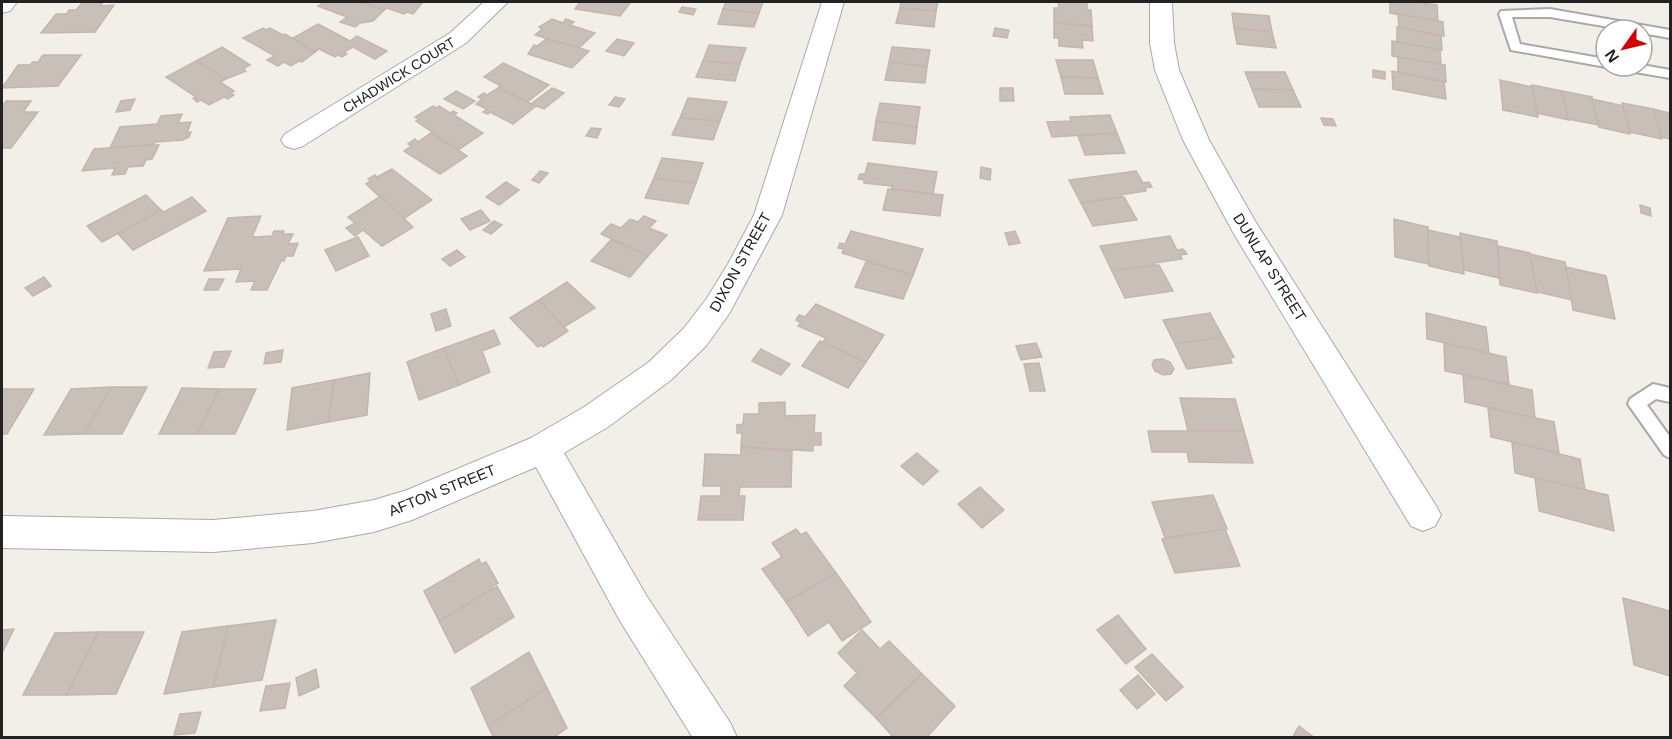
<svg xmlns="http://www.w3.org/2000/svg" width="1672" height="739" viewBox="0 0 1672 739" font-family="Arial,sans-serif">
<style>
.building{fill:#c7bfb8;stroke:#c4b6ab;stroke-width:1.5}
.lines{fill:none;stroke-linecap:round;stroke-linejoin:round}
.service-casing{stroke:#a9a9a9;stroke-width:4}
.minor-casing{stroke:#a9a9a9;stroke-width:2}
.service{fill:#fff;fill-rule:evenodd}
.minor{fill:#fff;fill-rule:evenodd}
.labels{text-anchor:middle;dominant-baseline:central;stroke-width:4.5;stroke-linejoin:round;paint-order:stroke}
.far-street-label{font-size:14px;fill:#222;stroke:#fff}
.street-label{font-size:15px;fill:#222;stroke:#fff}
</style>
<rect width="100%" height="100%" fill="#f2efe9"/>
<g class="building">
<polygon points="83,2 103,2 100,6 114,5 95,32 41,33 56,14 67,14 69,10 76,10"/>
<polygon points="324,2 362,2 384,10 373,21 360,23 355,27 340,22 347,17 318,6"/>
<polygon points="362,2 423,2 413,14 407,12 404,14 387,8 384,10"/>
<polygon points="580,2 631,2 620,16 575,9"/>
<polygon points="726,2 763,2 759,13 723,9"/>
<polygon points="901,2 938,2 936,11 900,8"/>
<polygon points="1058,2 1087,2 1087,10 1091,10 1092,26 1054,23 1054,8 1059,8"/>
<polygon points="1390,2 1414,2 1437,5 1438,21 1390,13"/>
<polygon points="682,7 696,9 693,15 679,12"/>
<polygon points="900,8 936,11 934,27 896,23"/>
<polygon points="723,9 759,13 754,27 718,24"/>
<polygon points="1232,13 1269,16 1272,32 1234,28"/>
<polygon points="1398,14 1443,22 1444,36 1399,28"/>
<polygon points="552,19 563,23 566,19 574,22 570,25 595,33 579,48 535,35 542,29 539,27"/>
<polygon points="1054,23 1092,26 1093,41 1082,40 1083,48 1059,46 1059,38 1054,38"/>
<polygon points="318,24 350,41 357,36 387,51 375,59 353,47 344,52 347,54 342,57 338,55 335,57 319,49 315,52 293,38"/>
<polygon points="1397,27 1441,36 1442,50 1397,42"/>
<polygon points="263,28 266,30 270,28 283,35 285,34 315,52 302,62 299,61 291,66 284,62 278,66 267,60 275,56 243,38"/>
<polygon points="995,28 1009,30 1007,38 993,36"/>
<polygon points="1234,28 1272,32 1276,48 1237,44"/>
<polygon points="546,39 579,48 589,51 572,68 528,54 534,45 537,46"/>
<polygon points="617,39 634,43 624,56 606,51"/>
<polygon points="1392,41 1440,50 1441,65 1392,56"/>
<polygon points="709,45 746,48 740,64 703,61"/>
<polygon points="222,47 250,65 243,69 246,71 226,79 196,61"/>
<polygon points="892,47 930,50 927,67 889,62"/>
<polygon points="43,55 81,55 58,86 2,88 18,65 30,65 33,62 38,62"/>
<polygon points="1398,57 1445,65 1446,82 1398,72"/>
<polygon points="1056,60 1093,60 1098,78 1061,77"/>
<polygon points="196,61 226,79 220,82 234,91 231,93 234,95 228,99 224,97 209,105 201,100 197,102 193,98 196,97 166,77"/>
<polygon points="703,61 740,64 735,81 696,77"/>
<polygon points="889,62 927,67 925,83 885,80"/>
<polygon points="503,63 549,85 527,102 498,88 501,86 484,77"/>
<polygon points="1373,70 1385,72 1385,79 1373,77"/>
<polygon points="1392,71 1444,82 1446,99 1393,89"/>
<polygon points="1245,72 1285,72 1293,90 1252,89"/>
<polygon points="1061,77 1098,78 1103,94 1065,94"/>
<polygon points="1500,80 1532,87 1538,117 1503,110"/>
<polygon points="1532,85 1562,91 1569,120 1537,113"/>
<polygon points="498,88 527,102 536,106 513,124 490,112 488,114 483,112 487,109 476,104 482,99 478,97 484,93 487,95"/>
<polygon points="552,88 564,93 544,109 531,104"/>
<polygon points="1000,88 1013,88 1014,101 1000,101"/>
<polygon points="1252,89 1293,90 1301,107 1259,107"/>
<polygon points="456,91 475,101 463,109 444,99"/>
<polygon points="1562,91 1592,97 1599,125 1568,119"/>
<polygon points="615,97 625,99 619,107 609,105"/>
<polygon points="688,98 727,102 720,121 680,118"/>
<polygon points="135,99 130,110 116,112 121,101"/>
<polygon points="1592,99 1623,106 1630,134 1599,127"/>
<polygon points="6,101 31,101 23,112 38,112 11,148 2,148 2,107"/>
<polygon points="880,103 920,107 917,127 876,121"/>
<polygon points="1622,103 1653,109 1662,139 1630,132"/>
<polygon points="433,106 437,108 439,106 450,113 453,111 457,113 454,115 483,133 458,150 416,121 419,120 415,117"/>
<polygon points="1653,109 1670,113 1670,139 1662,137"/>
<polygon points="182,114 178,123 191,122 187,133 191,132 189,137 183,140 155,142 153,145 110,148 120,127 157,124 161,116"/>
<polygon points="1110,115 1117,133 1052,137 1047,122 1071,121 1070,117"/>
<polygon points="680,118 720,121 713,140 672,135"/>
<polygon points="1321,118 1333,119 1336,126 1324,125"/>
<polygon points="876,121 917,127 915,144 873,140"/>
<polygon points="591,128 601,129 597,138 586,136"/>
<polygon points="431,133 458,150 467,156 440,174 404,151 412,146 408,144 415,139 418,142"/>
<polygon points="1117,133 1125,153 1085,155 1078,136"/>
<polygon points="153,145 159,145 152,159 146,160 143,166 128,167 125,174 112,175 115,168 82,171 94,149"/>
<polygon points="662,158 703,163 696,183 654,178"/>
<polygon points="868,163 937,172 933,194 892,189 892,186 864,183 864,180 858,179 860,174 865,174"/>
<polygon points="981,167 991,169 990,180 980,178"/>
<polygon points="392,169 432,200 403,219 366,184 371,181 368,179 375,175 377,177"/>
<polygon points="540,171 548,173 539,183 532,180"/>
<polygon points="1136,171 1143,183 1149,182 1152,187 1145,188 1146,191 1120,195 1122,197 1081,203 1069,180"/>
<polygon points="654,178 696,183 688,204 645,198"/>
<polygon points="506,182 519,190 499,205 486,197"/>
<polygon points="888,189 943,195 940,216 883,210"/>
<polygon points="146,195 161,210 102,242 87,226"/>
<polygon points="381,196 413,227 382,246 363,230 355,236 346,228 355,223 348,217"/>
<polygon points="192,197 206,211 133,250 118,234 161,210 164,212"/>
<polygon points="1122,197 1124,197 1137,220 1093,226 1081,203"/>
<polygon points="1640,205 1650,208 1651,216 1641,213"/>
<polygon points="481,210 490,221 470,230 461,219"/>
<polygon points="261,216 252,237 272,236 274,231 284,231 283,234 293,234 288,244 298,243 293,256 286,256 284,261 281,261 267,290 251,290 255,281 236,282 241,269 204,271 228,218"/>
<polygon points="644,216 656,221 649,228 667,235 648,256 601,234 611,224 621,228 630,219 638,222"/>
<polygon points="1394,219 1428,227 1429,264 1395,257"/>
<polygon points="494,221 502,225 491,234 483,230"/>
<polygon points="1428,230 1460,237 1464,274 1429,266"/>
<polygon points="851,231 923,249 913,275 842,253 844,249 838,248 840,243 845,244"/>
<polygon points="1015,231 1020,243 1009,245 1005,233"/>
<polygon points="1460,233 1497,241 1499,278 1464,270"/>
<polygon points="1170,236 1177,250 1183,249 1187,254 1180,255 1182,259 1154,263 1156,266 1112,271 1100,246"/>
<polygon points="358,237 369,256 336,271 325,250"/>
<polygon points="611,240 648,256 630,277 591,261"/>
<polygon points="1498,246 1530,253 1537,293 1500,285"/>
<polygon points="457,250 465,257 450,266 442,259"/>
<polygon points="1530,254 1565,262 1572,300 1537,292"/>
<polygon points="866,262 913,275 903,299 855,287"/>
<polygon points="1159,265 1173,291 1125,298 1112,271"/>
<polygon points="1566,267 1606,276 1615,319 1573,310"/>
<polygon points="44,277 51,286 33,296 25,288"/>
<polygon points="209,279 224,279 218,290 204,290"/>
<polygon points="567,282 595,308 564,327 539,300"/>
<polygon points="539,300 568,331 543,347 541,345 538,347 510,318"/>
<polygon points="816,304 884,335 866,362 823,342 826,338 798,326 801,323 796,320 799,315 805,317"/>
<polygon points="446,309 451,326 436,331 431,314"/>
<polygon points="1210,313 1223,337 1175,344 1163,320"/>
<polygon points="1426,313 1486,327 1489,353 1427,339"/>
<polygon points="494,330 500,344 482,351 490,372 459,385 444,348"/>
<polygon points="1223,337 1234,357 1230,358 1232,363 1187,369 1175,344"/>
<polygon points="820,341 866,362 848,388 802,366"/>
<polygon points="1036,343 1042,357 1021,360 1016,346"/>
<polygon points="1444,343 1506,357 1509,384 1445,371"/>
<polygon points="444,348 459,385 419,400 407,362"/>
<polygon points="761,349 790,364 781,375 752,361"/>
<polygon points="283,350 281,362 264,364 266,353"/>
<polygon points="231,351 224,367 208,368 214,352"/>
<polygon points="1162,359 1170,362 1174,369 1171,374 1163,375 1155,371 1152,365 1154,360"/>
<polygon points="1039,363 1045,391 1030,391 1024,364"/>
<polygon points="370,373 367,415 328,422 334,380"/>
<polygon points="1463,375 1532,390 1535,418 1465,402"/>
<polygon points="334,380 328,422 287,430 292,388"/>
<polygon points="111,387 84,434 44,435 71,389"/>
<polygon points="111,387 147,387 122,434 84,434"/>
<polygon points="182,388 219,389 197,434 159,434"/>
<polygon points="2,389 34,389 7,434 2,434"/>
<polygon points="219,389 256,389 235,434 197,434"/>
<polygon points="1180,398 1235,399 1244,431 1188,431"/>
<polygon points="785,402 785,416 815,415 814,433 821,433 821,445 813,445 813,451 741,447 742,433 737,433 737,425 743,424 744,414 759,414 759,403"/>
<polygon points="1488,408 1554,422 1559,453 1491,437"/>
<polygon points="1148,431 1244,431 1253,463 1189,462 1187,452 1152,452"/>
<polygon points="1512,442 1580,459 1585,490 1515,473"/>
<polygon points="741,447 792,451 791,487 740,487 739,496 745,496 743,520 698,520 701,496 721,496 721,486 703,486 705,454 741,455"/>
<polygon points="917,453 938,471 923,485 901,466"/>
<polygon points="1535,478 1608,495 1614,531 1539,511"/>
<polygon points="980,487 1004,510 982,528 958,504"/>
<polygon points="1213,495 1227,529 1165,538 1152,502"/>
<polygon points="796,529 801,535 806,532 836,573 786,602 762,569 782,557 772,543"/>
<polygon points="1225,529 1240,566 1175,573 1162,539"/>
<polygon points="479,559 481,564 486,562 498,583 491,587 493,589 439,621 424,591"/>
<polygon points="836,573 871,622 842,641 829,622 808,636 786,602"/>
<polygon points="497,586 514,617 455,653 439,621"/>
<polygon points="1623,598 1670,611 1670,676 1634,665"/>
<polygon points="1118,615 1146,649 1126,664 1097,630"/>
<polygon points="276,620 262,680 213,687 228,626"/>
<polygon points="228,626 213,687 164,694 182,632"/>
<polygon points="14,629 2,653 2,630"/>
<polygon points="862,630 880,649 889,641 922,674 876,718 844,686 857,673 838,653"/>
<polygon points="98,632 67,695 23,695 55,633"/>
<polygon points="98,632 144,632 116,694 67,695"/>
<polygon points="529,652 547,688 488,726 471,688"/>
<polygon points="1152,654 1183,687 1166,701 1135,667"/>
<polygon points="316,669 319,687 299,696 296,678"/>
<polygon points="922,674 955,706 926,738 894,738 876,718"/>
<polygon points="1138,675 1155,694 1137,709 1120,690"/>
<polygon points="290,683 285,708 260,711 266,686"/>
<polygon points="547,688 567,728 553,738 494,738 488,726"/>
<polygon points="201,712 195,733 174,735 180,714"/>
<polygon points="1299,726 1315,738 1292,738"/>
</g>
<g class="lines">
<defs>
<g id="service">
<polygon points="1550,9 1670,30 1670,38 1642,33 1642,30 1627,30 1550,17 1512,17 1520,44 1606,59 1606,66 1609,66 1606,67 1511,50 1499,14 1501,11"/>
<polygon points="1642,65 1670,70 1670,78 1623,70 1617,66"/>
<polygon points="1653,384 1670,388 1670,402 1656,399 1647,405 1670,437 1670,458 1664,455 1628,404 1630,399"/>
</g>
<g id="minor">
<polygon points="2,2 17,2 10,11 2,13"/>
<polygon points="484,2 508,2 466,43 303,146 294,149 285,146 281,140 285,134 450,33"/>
<polygon points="822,2 844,2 782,215 729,314 706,346 671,380 608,427 564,453 646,595 731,724 737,738 693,738 620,621 536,467 412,520 374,532 313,543 213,552 2,548 2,516 213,520 313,511 374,500 407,490 531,438 584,407 649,362 684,328 707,298 728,264 754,215"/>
<polygon points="1150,2 1172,2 1174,43 1179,70 1209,140 1255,221 1435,504 1441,515 1435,526 1423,531 1411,526 1234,234 1183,140 1155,70 1150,43"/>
</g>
</defs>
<use href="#service" class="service-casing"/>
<use href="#minor" class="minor-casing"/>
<use href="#service" class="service"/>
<use href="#minor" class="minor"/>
</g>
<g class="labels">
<g class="far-street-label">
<text transform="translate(399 75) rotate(-32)">CHADWICK COURT</text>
</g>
<g class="street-label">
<text transform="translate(740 262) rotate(-61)">DIXON STREET</text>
<text transform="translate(1270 267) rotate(58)">DUNLAP STREET</text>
<text transform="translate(442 490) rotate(-22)">AFTON STREET</text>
</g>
</g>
<rect width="1672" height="739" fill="none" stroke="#222222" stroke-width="6"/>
<g transform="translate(1624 48) rotate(236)"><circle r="28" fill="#ffffff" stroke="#a7a7a7" stroke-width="1.5"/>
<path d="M0-4.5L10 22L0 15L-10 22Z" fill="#d40000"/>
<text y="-9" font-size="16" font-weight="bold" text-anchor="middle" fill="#222222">N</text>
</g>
</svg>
